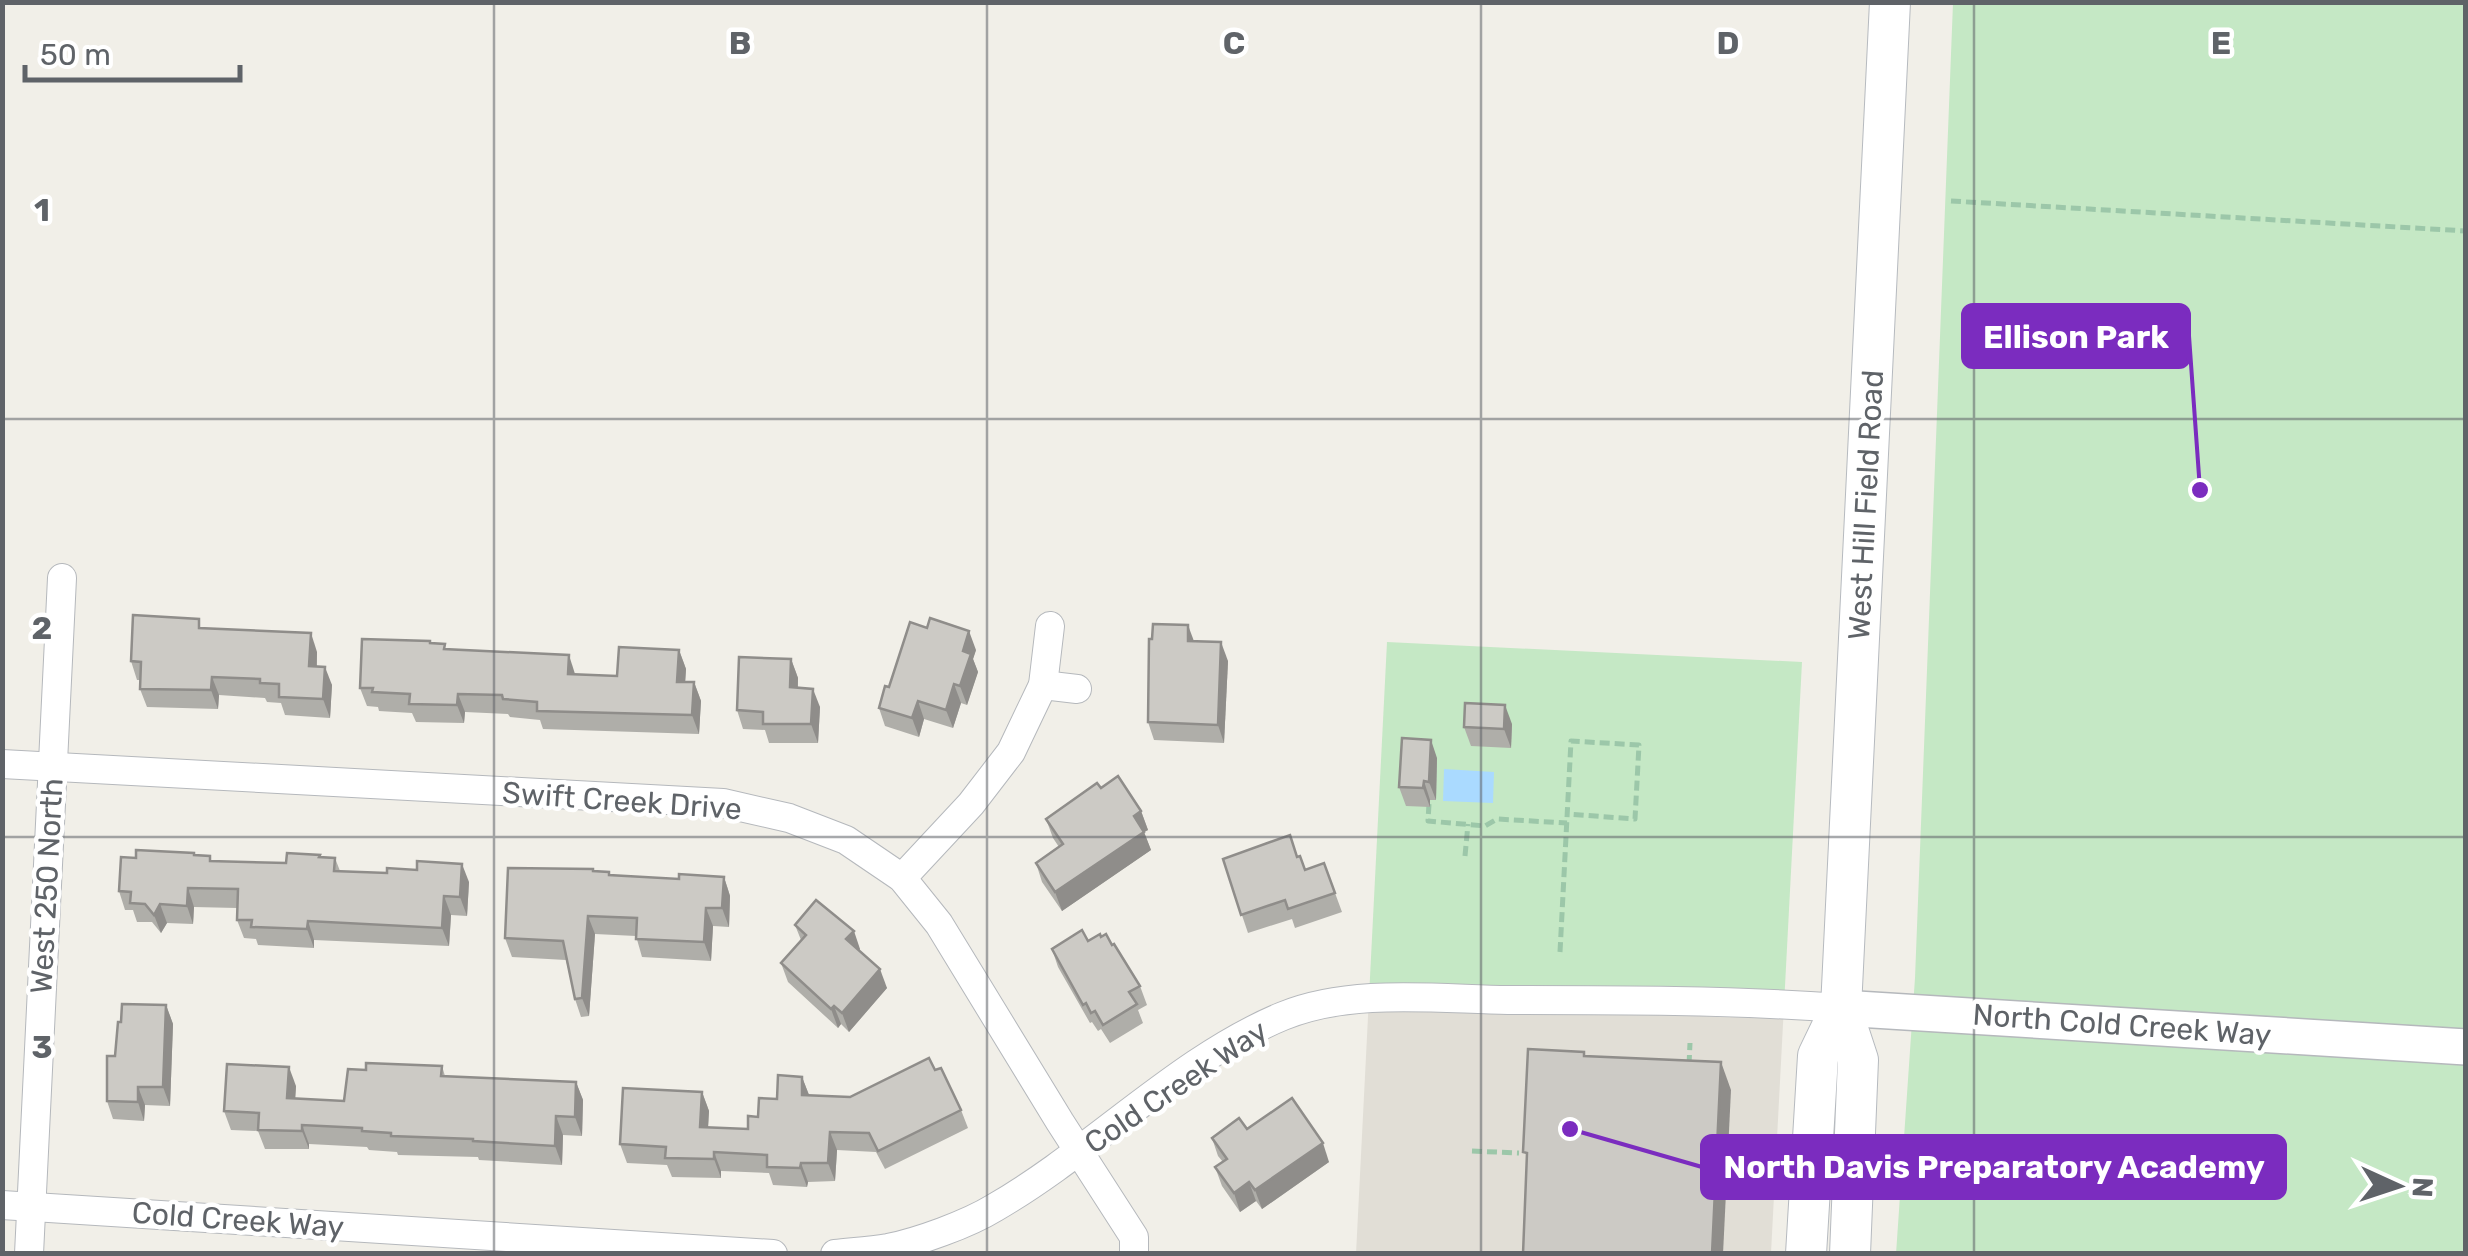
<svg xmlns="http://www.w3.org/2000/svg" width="2468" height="1256" viewBox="0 0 2468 1256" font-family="Rubik,sans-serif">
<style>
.education{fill:#e1ded6}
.green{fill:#c5e8c5}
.water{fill:#aadaff}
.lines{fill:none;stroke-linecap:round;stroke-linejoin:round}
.minor-casing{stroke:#b5b8bc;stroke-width:30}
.tertiary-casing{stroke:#b5b8bc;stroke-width:38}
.secondary-casing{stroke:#b6babf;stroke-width:42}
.path{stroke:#9cc7a9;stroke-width:5;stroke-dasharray:10 5;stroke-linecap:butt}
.minor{stroke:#fff;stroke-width:28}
.tertiary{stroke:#fff;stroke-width:35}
.secondary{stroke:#fff;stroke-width:40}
.wall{fill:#afaea9}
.shaded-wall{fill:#8f8d8a}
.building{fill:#cccac5;stroke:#8f8d8a;stroke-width:2.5}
.grid{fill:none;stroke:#5f6368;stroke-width:2.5;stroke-opacity:0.55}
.labels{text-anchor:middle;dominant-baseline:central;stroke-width:9;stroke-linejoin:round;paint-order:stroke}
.street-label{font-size:30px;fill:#5f6368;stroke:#fff}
.grid-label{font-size:32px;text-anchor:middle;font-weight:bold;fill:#5f6368;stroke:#fff;stroke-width:9;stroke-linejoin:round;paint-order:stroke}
.leader{fill:none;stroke:#7b2cbf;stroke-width:4}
.callout-dot{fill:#7b2cbf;stroke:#fff;stroke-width:4}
.callout{fill:#7b2cbf;stroke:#7b2cbf;stroke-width:4}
.callout-label{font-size:32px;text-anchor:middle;font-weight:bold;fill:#fff}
</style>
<rect width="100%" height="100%" fill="#f1efe8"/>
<polygon class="education" points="1369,997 1784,1005 1771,1253 1356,1254"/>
<g class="green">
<polygon points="1953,3 2465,3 2465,1253 1896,1254 1915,978"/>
<polygon points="1387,642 1802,662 1784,1005 1369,997"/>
</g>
<polygon class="water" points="1444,769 1494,772 1493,803 1443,801"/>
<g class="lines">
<defs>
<g id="minor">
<polyline points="1043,685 1077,689"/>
<polyline points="2,764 723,803 789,818 846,840 902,878 939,924 1060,1122 1134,1237 1134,1254"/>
<polyline points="902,878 971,804 1011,752 1043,685 1050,626"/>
<polyline points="2,1205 773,1254"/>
<polyline points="29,1254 62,578"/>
<path d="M835 1254C853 1252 871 1251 888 1248 918 1242 968 1224 994 1208 1093 1151 1179 1059 1283 1016 1351 988 1437 999 1508 1000 1619 1000 1730 1000 1841 1008"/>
</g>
<polyline id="tertiary" points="1841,1008 2466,1047"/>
<g id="secondary">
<polyline points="1806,1254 1818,1056 1841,1008"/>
<polyline points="1850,1254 1858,1060 1841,1008 1890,2"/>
</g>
</defs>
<use href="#minor" class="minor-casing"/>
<use href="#tertiary" class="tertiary-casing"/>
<use href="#secondary" class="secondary-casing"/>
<g class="path">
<polyline points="1951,201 2466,231"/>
<polyline points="1429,804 1428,821 1485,826 1497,819 1567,823"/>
<polyline points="1465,856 1468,824"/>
<polyline points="1560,952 1571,741 1639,745 1635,819 1568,814"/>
<polyline points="1689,1065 1690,1043"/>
<polyline points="1472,1151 1519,1153"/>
</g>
<use href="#minor" class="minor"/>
<use href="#tertiary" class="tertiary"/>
<use href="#secondary" class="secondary"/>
</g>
<g class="wall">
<polygon points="202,628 317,652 317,666 332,685 330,718 285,715 281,703 267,702 265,698 219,695 218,709 147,707 140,689 140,680 137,680 131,661"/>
<polygon points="430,641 431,643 447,650 575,674 617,676 679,650 686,669 685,682 694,682 701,701 699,734 543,729 540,720 510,717 508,714 465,712 464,723 416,722 412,713 379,711 378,707 367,706 360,688"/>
<polygon points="1194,641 1228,661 1224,743 1154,740 1148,722"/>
<polygon points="976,650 973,659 978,672 967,705 961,703 953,728 924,719 919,737 885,726 879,708 889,687"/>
<polygon points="791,659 798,678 798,688 820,707 818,743 769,743 765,730 743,729 737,710"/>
<polygon points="1512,724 1511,748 1471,746 1464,727"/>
<polygon points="1437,758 1436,800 1430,800 1430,807 1406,806 1399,787"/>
<polygon points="1101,788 1141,811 1148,830 1144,832 1151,850 1062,911 1042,882 1036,863 1059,847 1053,838 1046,819"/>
<polygon points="195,855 212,861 286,863 320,857 335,858 340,871 469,882 467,916 451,915 449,946 314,940 314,948 258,945 256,939 244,938 237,920 237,908 194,907 193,924 167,923 161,933 152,922 137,922 133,910 125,910 119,891"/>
<polygon points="1298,857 1305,870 1324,863 1342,912 1295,928 1292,919 1248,933 1223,859"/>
<polygon points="594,871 610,875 679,879 724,877 730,896 729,927 713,926 711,961 642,957 636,936 595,934 589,1016 581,1017 575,999 566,960 512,957 505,938"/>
<polygon points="795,925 860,949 859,950 887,988 849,1032 841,1024 838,1028 788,982 781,963 801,940"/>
<polygon points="1052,949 1140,986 1147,1005 1138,1010 1143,1023 1110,1043 1101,1029 1098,1031 1092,1022 1090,1023 1058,967"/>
<polygon points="166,1005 173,1024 170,1106 145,1105 144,1121 113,1119 107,1101 121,1022"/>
<polygon points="442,1066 445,1076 576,1082 583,1100 582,1136 563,1135 562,1165 479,1160 478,1157 398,1155 397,1152 369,1150 367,1147 309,1144 309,1149 265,1149 258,1131 231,1130 224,1111 296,1086 295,1099 344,1101 366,1070"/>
<polygon points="935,1070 961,1110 968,1128 885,1169 876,1152 837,1150 835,1181 808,1182 807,1187 773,1185 769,1173 721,1171 721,1178 672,1177 667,1165 627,1163 620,1144 702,1092 709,1111 708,1127 748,1129 758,1117 802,1077 809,1095 850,1097"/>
<polygon points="1247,1129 1329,1162 1262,1209 1256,1201 1240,1212 1222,1186 1215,1167 1223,1162 1218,1156 1212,1138"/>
</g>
<g class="shaded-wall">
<polygon points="1188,625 1195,644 1188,641"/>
<polygon points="969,631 976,650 973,659 978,672 967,705 960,686 963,651"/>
<polygon points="311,633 317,652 316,684 309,666"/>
<polygon points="1221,642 1228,661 1224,743 1218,725"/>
<polygon points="679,650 686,669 684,700 677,682"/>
<polygon points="569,655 575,674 568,674"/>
<polygon points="791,659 798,678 797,706 790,687"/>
<polygon points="325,667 332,685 330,718 323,699"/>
<polygon points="212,677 219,695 218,709 211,690"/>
<polygon points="694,682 701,701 699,734 692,715"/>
<polygon points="954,684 961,703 953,728 946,710"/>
<polygon points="813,689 820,707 818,743 811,724"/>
<polygon points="458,694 465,712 464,723 457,705"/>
<polygon points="918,701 924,719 919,737 912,718"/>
<polygon points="1505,705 1512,724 1511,748 1504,729"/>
<polygon points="1431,740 1437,758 1436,800 1429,782"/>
<polygon points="1424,781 1430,800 1430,807 1423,788"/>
<polygon points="1141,811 1148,830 1144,832 1151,850 1062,911 1055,892 1134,816"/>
<polygon points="462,864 469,882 467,916 460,897"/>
<polygon points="724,877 730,896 729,927 722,908"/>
<polygon points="188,888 194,907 193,924 187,906"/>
<polygon points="444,896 451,915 449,946 442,928"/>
<polygon points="160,904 167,923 161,933 154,915"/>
<polygon points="706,908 713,926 711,961 704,942"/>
<polygon points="588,916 595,934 589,1016 582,998"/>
<polygon points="308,921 314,940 314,948 307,929"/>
<polygon points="854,931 860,949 853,958 846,939"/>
<polygon points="880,969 887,988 849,1032 842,1013"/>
<polygon points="166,1005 173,1024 170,1106 163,1087"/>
<polygon points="834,1006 841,1024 838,1028 831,1009"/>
<polygon points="1721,1062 1731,1090 1723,1254 1712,1254"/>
<polygon points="289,1067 296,1086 294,1117 287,1098"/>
<polygon points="802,1077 809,1095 802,1095"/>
<polygon points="576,1082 583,1100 582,1136 575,1117"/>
<polygon points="138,1087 145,1105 144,1121 138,1102"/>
<polygon points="702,1092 709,1111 707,1145 700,1127"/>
<polygon points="556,1116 563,1135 562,1165 555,1146"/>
<polygon points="302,1125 309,1144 309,1149 302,1131"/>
<polygon points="830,1132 837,1150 835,1181 828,1163"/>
<polygon points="1323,1143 1329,1162 1262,1209 1255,1190"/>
<polygon points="714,1152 721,1171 721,1178 714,1159"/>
<polygon points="801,1163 808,1182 807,1187 800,1168"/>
<polygon points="1249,1182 1256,1201 1240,1212 1234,1193"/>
</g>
<g class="building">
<polygon points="133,615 199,619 199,628 311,633 309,666 325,667 323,699 279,697 279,684 260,683 260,679 212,677 211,690 140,689 141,662 131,661"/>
<polygon points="930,618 969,631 963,651 971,654 960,686 954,684 946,710 918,701 912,718 879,708 885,686 889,687 910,622 927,628"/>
<polygon points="1153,624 1188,625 1188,641 1221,642 1218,725 1148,722 1149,639 1152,639"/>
<polygon points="362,639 430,641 430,643 445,644 444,649 569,655 568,674 617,676 619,647 679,650 677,682 694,682 692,715 537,711 537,702 503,699 502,695 458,694 457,705 409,704 410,694 372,692 373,688 360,688"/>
<polygon points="739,657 791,659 790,687 813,689 811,724 763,724 763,712 737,710"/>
<polygon points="1465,703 1505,705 1504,729 1464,727"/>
<polygon points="1402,738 1431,740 1429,782 1424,781 1423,788 1399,787"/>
<polygon points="1118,776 1141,811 1134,816 1144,832 1055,892 1036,863 1063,844 1046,819 1097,783 1101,788"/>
<polygon points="1290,835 1297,857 1300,856 1305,870 1324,863 1335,893 1288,909 1285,900 1241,915 1223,859"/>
<polygon points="136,850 194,853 194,855 210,856 210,861 286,863 287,853 320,855 319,857 335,858 334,871 387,873 387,868 417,870 417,861 462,864 460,897 444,896 442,928 308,921 307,929 251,927 252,920 237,920 238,889 188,888 187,906 160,904 154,915 145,904 130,903 131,892 119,891 121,857 136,858"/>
<polygon points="508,868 593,869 593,871 609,872 609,875 679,879 679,874 724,877 722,908 706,908 704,942 636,939 637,918 588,916 582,998 575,999 563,941 505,938"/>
<polygon points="816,900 854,931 846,939 880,969 842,1013 834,1006 831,1009 781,963 806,935 795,925"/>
<polygon points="1082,930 1088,941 1100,934 1101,937 1106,934 1112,945 1114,944 1140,986 1129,992 1137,1004 1103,1025 1095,1011 1091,1013 1086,1003 1083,1005 1052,949"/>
<polygon points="122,1004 166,1005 163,1087 138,1087 138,1102 107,1101 107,1056 115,1056 118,1022 121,1022"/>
<polygon points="1528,1049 1584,1052 1584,1056 1721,1062 1712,1254 1523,1254 1527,1153 1523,1152"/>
<polygon points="929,1058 935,1070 941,1068 961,1110 878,1151 869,1133 830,1132 828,1163 801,1163 800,1168 767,1167 767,1155 714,1152 714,1159 665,1158 666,1147 620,1144 623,1088 702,1092 700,1127 748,1129 748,1116 758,1117 759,1098 777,1099 778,1075 802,1077 802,1095 850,1097"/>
<polygon points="366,1063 442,1066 441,1076 576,1082 575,1117 556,1116 555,1146 473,1141 473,1139 391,1136 391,1133 362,1131 362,1128 302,1125 302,1131 258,1130 259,1113 224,1111 227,1064 289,1067 287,1098 344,1101 348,1069 366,1070"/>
<polygon points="1292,1098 1323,1143 1255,1190 1249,1182 1234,1193 1215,1167 1227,1159 1212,1138 1239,1118 1247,1129"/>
</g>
<path class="grid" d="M494 2V1254M987 2V1254M1481 2V1254M1974 2V1254M2 419H2466M2 837H2466"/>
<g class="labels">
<g class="street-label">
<text transform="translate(1866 505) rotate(-87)">West Hill Field Road</text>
<text transform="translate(622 801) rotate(4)">Swift Creek Drive</text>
<text transform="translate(47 886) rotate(-87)">West 250 North</text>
<text transform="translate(2122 1025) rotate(4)">North Cold Creek Way</text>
<text transform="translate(1176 1087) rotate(-34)">Cold Creek Way</text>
<text transform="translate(238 1220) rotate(4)">Cold Creek Way</text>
</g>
</g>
<g class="grid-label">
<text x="740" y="54">B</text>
<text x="1234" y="54">C</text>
<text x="1728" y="54">D</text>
<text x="2221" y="54">E</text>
<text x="42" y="221">1</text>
<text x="42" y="639">2</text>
<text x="42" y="1058">3</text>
</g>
<path class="leader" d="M2200 490L2189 336M1570 1129L1702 1167"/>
<g class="callout-dot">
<circle cx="2200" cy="490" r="10"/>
<circle cx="1570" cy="1129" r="10"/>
</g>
<g class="callout">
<rect x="1963" y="305" width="226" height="62" rx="10"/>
<rect x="1702" y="1136" width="583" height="62" rx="10"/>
</g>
<g class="callout-label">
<text x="2076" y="348">Ellison Park</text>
<text x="1994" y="1178">North Davis Preparatory Academy</text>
</g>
<rect width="2468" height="1256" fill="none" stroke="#5f6368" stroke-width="10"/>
<g transform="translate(2398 1186) rotate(93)" stroke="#ffffff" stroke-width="8" paint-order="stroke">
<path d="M0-8L18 38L0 25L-18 38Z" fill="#5f6368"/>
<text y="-15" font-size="28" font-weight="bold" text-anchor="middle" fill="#5f6368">N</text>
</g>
<path d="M25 65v15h215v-15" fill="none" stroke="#5f6368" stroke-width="5"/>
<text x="40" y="65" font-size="30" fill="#5f6368" stroke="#ffffff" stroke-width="8" paint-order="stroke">50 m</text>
</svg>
